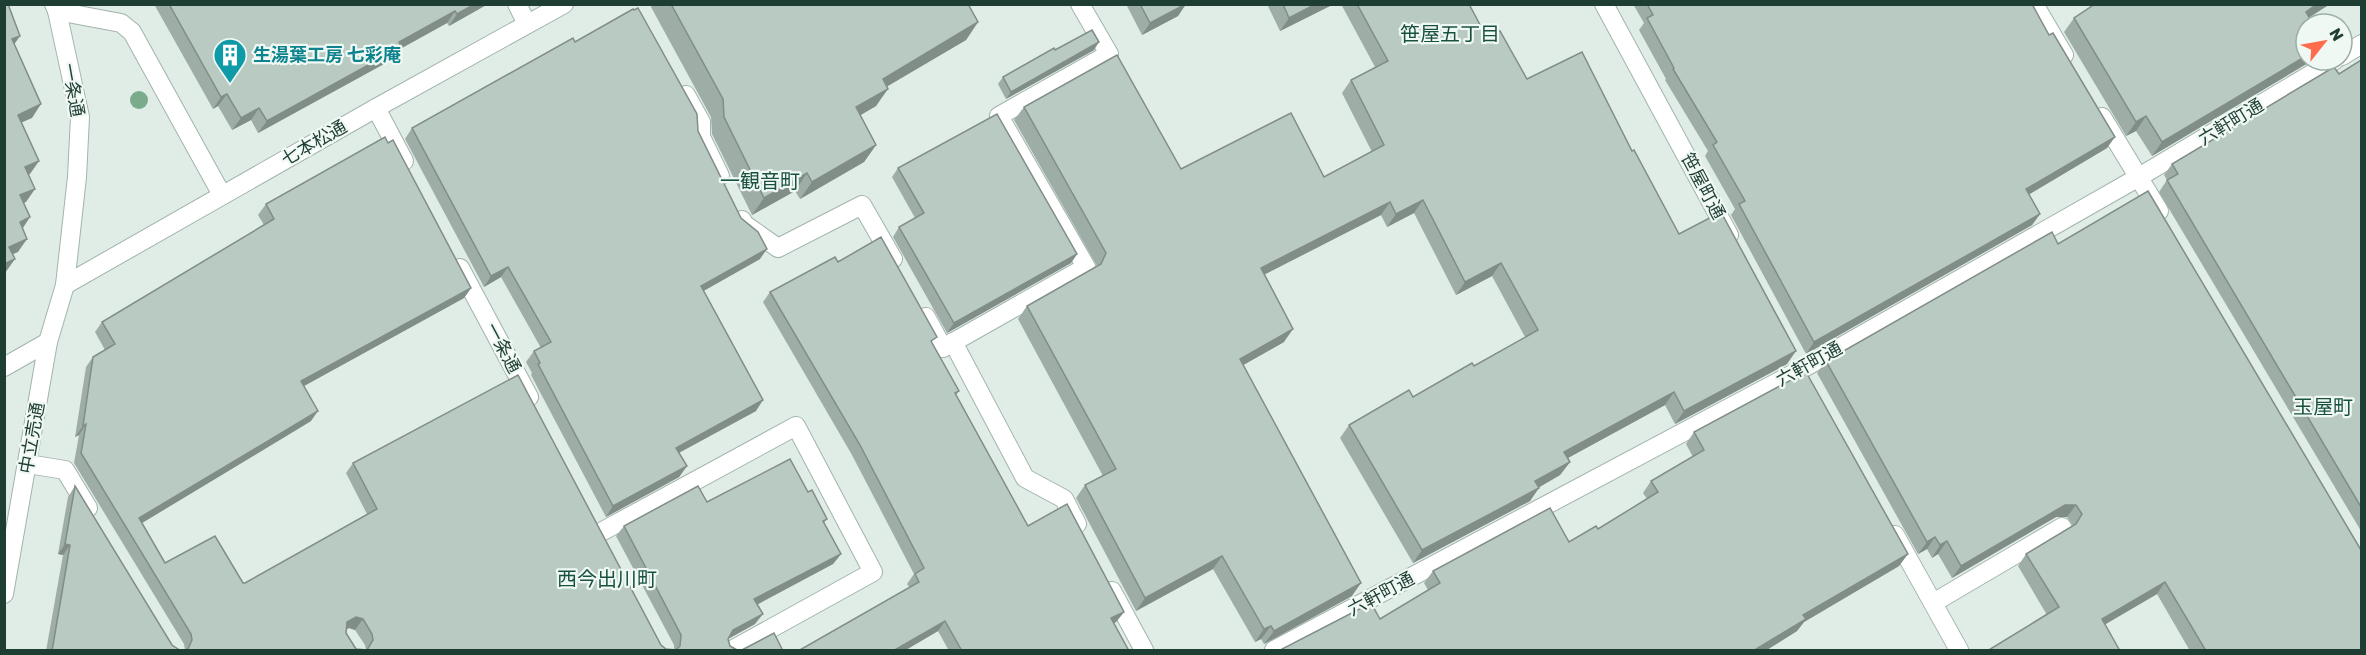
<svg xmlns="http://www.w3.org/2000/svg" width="2366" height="655" viewBox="0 0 2366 655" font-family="Rubik,'Noto Sans JP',sans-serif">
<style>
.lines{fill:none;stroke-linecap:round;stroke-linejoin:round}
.minor-casing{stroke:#a2b4ad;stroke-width:20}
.minor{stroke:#fff;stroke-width:18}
.tree{fill:#7aac8b}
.wall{fill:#9eaea6;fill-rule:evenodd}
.shaded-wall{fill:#818d87}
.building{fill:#b8cac1;stroke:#818d87;stroke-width:1.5;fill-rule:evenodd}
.labels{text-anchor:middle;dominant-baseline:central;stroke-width:4.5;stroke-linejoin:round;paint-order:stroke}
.culture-label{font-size:18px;font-weight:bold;fill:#0d838f;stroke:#f0f8f4;text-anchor:start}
.street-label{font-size:18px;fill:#1f3e33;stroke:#f0f8f4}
.neighbourhood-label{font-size:20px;fill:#195140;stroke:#f0f8f4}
</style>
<rect width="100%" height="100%" fill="#e0ece6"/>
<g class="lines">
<defs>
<g id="minor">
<polyline points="517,4 527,24"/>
<polyline points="1604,4 1729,235"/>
<polyline points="2034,4 2064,55"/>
<polyline points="57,11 121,23 132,32 222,195"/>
<polyline points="2342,56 2362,44"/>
<polyline points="686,95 701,122 701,137 720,176"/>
<polyline points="376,108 404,161"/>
<polyline points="2102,117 2159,211"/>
<polyline points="742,220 744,224 778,248 862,205 893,259"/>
<polyline points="460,268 529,397"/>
<polyline points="65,285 376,108 564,4"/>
<polyline points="926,317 943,348 1086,267 999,116 1109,54 1080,4"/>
<polyline points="953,342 1025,478 1064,499 1077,524"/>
<polyline points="4,367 48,342"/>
<polyline points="28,464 65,470 88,508"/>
<polyline points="601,532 796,426 873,572 732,650"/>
<polyline points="1895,535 1959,650"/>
<polyline points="1112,591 1144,650"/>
<polyline points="4,594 48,342 65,285 77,177 80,117 57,11 54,4"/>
<polyline points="1933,603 2062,527"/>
<polyline points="1274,650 1802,369 2139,177 2335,60"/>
</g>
</defs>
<use href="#minor" class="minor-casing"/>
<use href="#minor" class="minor"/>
</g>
<circle class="tree" cx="139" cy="100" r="9"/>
<g class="wall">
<polygon points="154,4 488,4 449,26 447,23 400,49 393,59 258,133 251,120 232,130 218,106 213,109"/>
<polygon points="652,4 968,4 978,22 966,40 887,86 876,106 860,115 876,145 864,162 800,199 795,191 752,215 712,134 711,117 651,7"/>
<polygon points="1126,4 1186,4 1178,16 1142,35"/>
<polygon points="1267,4 1334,4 1280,31"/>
<polygon points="1341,4 1469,4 1487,38 1527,79 1632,151 1679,234 1787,364 1675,424 1665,405 1568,458 1570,462 1560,475 1539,487 1530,501 1413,563 1340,438 1349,425 1413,397 1474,366 1525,337 1492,276 1456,295 1414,213 1387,227 1381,215 1264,274 1284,342 1243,365 1352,596 1264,644 1261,639 1255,642 1213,569 1136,611 1076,498 1085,485 1103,476 1018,319 1027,306 1097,266 1014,120 1024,107 1181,169 1324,177 1372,152 1342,93 1351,80 1375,67"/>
<polygon points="1633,4 2032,4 2107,148 2029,194 2040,214 2032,225 1806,354 1731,215 1735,209 1705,156 1708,151 1665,80 1666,79 1639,30 1644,23"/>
<polygon points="2330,4 2309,18 2306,60 2313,60 2152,156 2136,131 2126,136 2064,32 2074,18"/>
<polygon points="575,42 698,131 760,259 703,291 756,411 679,453 687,466 679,477 606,517 531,375 532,373 526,362 534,351 541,348 501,277 484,287 405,139 412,128"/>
<polygon points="1055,50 1094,50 1006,99 998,84 1003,77"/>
<polygon points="2361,60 2361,531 2159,192 2167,180 2164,175 2172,164 2339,74"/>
<polygon points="898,168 1077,254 1071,263 947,333 893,237 899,227 915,218 892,177"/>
<path d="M266 204 471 288 464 298 304 386 311 421 142 523 165 563 245 583 367 514 346 473 353 463 661 645 666 649 674 650V645L616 536 624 526 707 502 808 492 827 519 824 523 841 554 833 564 757 604 755 624 728 639 730 646 739 651 185 650 184 644 74 463 79 435 75 437 86 367 93 357 105 350 95 332 102 322 264 225 258 215ZM349 628 355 630 365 645 366 650 356 649 346 633V629Z"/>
<polygon points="2058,244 2361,651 2190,651 2157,594 2105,624 2047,615 2018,566 2026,554 2073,526 2067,517 2056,517 1952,578 1938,554 1932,558 1927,549 1918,554 1817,373 1826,361"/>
<polygon points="838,262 933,344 959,391 956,395 1028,526 1124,612 1116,622 1114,623 1129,651 949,651 938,631 904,651 798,651 910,588 907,584 914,574 852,455 763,302 770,292"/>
<polygon points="1694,432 1899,566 1804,622 1797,631 1765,651 1281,651 1282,649 1380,619 1428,590 1424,583 1433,571 1569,542 1598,529 1647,499 1643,493 1651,481 1693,457 1686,444"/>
<polygon points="75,486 172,645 181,651 46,651 63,555 58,554 68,497"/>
</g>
<g class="shaded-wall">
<polygon points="475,4 488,4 449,26 457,14"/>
<polygon points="1186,4 1178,16 1142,35 1150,23"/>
<polygon points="1316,4 1334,4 1280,31 1289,18"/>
<polygon points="2317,4 2330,4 2295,26 2306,12"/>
<polygon points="455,11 447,23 400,49 393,59 258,133 267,121 399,42"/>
<polygon points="978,22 966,40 871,96 883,79"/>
<polygon points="20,36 11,49 12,39"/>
<polygon points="1099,42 1094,50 1006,99 1011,92"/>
<polygon points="2306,56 2306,60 2313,60 2152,156 2162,142"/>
<polygon points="888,89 876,106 844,125 856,107"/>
<polygon points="227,94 218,106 213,109 221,97"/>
<polygon points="41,104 32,118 9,128 18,115"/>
<polygon points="259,108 251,120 232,130 241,118"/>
<polygon points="2146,116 2136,131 2126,136 2136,122"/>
<polygon points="2115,137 2107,148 2018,201 2026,189"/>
<polygon points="876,145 864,162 800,199 812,182"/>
<polygon points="39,161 30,174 16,181 25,167"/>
<polygon points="807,173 795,191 752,215 764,198"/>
<polygon points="35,189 26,202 11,209 20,195"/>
<polygon points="1423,200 1414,213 1387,227 1396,214"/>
<polygon points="1390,202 1381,215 1252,281 1261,268"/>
<polygon points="2040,214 2032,225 1806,354 1814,342"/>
<polygon points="30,217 21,231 20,222"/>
<polygon points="27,239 18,252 4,258 9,247"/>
<polygon points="767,249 760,259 693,297 701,286"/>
<polygon points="1077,254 1071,263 947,333 954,323"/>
<polygon points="15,259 5,273 4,273 4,264"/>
<polygon points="1501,263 1492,276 1456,295 1465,282"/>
<polygon points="508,267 501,277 484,287 491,276"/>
<polygon points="471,288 464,298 293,392 301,381"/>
<polygon points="1293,329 1284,342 1231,372 1240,359"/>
<polygon points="1796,351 1787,364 1675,424 1684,411"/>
<polygon points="1674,392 1665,405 1555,465 1564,452"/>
<polygon points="763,400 756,411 669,458 676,448"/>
<polygon points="318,411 311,421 132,529 139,518"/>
<polygon points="86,424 79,435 75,437 83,426"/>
<polygon points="1570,462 1560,475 1526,495 1535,481"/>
<polygon points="687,466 679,477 606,517 613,506"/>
<polygon points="1539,488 1530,501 1413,563 1422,550"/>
<polygon points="2065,505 2076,505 2067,517 2056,517 1952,578 1961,566"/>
<polygon points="1935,537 1927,549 1918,554 1927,542"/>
<polygon points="1947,541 1938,554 1932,558 1940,545"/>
<polygon points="65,544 70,545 63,555 58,554"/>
<polygon points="841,554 833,564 747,610 754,599"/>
<polygon points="1908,554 1899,566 1804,622 1797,631 1765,651 1753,651 1803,615"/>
<polygon points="1222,556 1213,569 1136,611 1145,598"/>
<polygon points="2165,582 2157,594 2094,631 2102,619"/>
<polygon points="1361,583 1352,596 1264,644 1274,631"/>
<polygon points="1124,612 1116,622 1104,629 1111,618"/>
<polygon points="763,614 755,624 726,640 733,630"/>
<polygon points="356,617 363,619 355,630 349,628 340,633 347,622"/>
<polygon points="945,621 938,631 904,651 893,651"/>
<polygon points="1271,626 1261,639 1255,642 1264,629"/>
</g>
<g class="building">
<polygon points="4,4 8,4 20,36 12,39 41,104 18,115 39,161 25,167 35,189 20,195 30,217 20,222 27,239 9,247 15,259 4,264"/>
<polygon points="169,4 475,4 457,14 455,11 399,42 401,47 267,121 259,108 241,118 227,94 221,97"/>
<polygon points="671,4 968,4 978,22 883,79 888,89 856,107 876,145 812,182 807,173 764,198 724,117 723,99"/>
<polygon points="1140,4 1186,4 1150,23"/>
<polygon points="1283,4 1316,4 1289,18"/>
<polygon points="1357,4 1469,4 1487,38 1500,31 1527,79 1582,52 1632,151 1634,150 1679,234 1721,212 1796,351 1684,411 1674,392 1564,452 1570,462 1535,481 1539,488 1422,550 1349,425 1409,390 1413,397 1472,363 1474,366 1538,330 1501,263 1465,282 1423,200 1396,214 1390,202 1261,268 1293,329 1240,359 1361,583 1274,631 1271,626 1264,629 1222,556 1145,598 1085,485 1116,469 1027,306 1101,264 1106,253 1024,107 1117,55 1181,169 1291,113 1324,177 1384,145 1351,80 1388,61"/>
<polygon points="1647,4 2032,4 2049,35 2053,33 2115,137 2026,189 2040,214 1814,342 1739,204 1745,201 1713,145 1717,142 1673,69 1674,68 1647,18 1653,15"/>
<polygon points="2095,4 2317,4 2306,12 2313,24 2306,24 2306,56 2162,142 2146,116 2136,122 2074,18"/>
<polygon points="638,8 697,114 698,131 741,218 758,232 767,249 701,286 763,400 676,448 687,466 613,506 538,364 540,363 534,351 551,342 508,267 491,276 412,128 573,38 575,42 633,9 634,10"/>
<polygon points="1092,30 1099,42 1011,92 1003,77 1054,48 1055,50"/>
<polygon points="2361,60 2361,507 2167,180 2178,174 2172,164 2334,67 2339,74"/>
<polygon points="997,114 1077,254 954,323 899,227 924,213 898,168"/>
<path d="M385 137 388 143 393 140 471 288 301 381 318 411 139 518 165 563 215 536 243 583H245L377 509 353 463 518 375 661 645 666 649 676 650 680 646 681 635 624 526 698 486 707 502 790 459 808 492 812 490 827 519 823 521 841 554 754 599 763 614 733 630 728 639 730 646 739 651H183L188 649 192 640 191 634 81 453 86 424 83 426 93 357 115 344 102 322 274 219 266 204ZM356 617 363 619 372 634 373 640 367 650 356 649 346 633 347 622Z"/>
<polygon points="2148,191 2361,550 2361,651 2206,651 2165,582 2102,619 2120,651 1987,651 2059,607 2026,554 2076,524 2082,514 2076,505 2065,505 1961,566 1947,541 1940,545 1935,537 1927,542 1826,361 2052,232 2058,244"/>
<polygon points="881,237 937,337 931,341 959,391 955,393 1028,526 1067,504 1124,612 1111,618 1129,651 962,651 945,621 893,651 798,651 919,582 915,574 924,568 860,445 770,292 835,257 838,262"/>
<polygon points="1806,372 1908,554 1803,615 1806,619 1753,651 1283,651 1282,649 1371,603 1380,619 1440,583 1433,571 1550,508 1569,542 1596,526 1598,529 1658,492 1651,481 1704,450 1694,432"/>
<polygon points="75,486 172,645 181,651 52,651 70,545 65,544"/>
<polygon points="774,633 783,651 740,651"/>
</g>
<defs>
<symbol id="building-pin" viewBox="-11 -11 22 30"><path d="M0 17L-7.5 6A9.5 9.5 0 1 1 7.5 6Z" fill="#0f9aa8" stroke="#f0f8f4"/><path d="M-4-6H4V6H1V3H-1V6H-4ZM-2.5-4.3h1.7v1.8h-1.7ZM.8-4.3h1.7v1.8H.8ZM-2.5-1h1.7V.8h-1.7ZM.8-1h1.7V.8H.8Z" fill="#fff"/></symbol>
</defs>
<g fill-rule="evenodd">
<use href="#building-pin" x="211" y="36" width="38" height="52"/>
</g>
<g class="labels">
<g class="culture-label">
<text x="253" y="55">生湯葉工房 七彩庵</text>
</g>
<g class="street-label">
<text transform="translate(73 90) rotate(80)">一条通</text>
<text transform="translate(2231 122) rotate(-31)">六軒町通</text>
<text transform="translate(314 143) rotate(-30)">七本松通</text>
<text transform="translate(1703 186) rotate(62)">笹屋町通</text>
<text transform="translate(503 348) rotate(62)">一条通</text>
<text transform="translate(1809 364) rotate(-29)">六軒町通</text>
<text transform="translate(32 438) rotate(-80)">中立売通</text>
<text transform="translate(1381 594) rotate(-28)">六軒町通</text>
</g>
<g class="neighbourhood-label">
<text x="1450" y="34">笹屋五丁目</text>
<text x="760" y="181">一観音町</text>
<text x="2323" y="407">玉屋町</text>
<text x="607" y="579">西今出川町</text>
</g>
</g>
<rect width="2366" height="655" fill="none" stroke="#1f3e33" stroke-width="12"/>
<g transform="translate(2324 42) rotate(59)"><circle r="28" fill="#f0f8f4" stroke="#9caea7" stroke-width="1.5"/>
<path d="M0-4.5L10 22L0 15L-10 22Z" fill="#fe6c4c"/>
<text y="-9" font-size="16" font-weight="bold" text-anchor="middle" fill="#1f3e33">N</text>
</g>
</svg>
